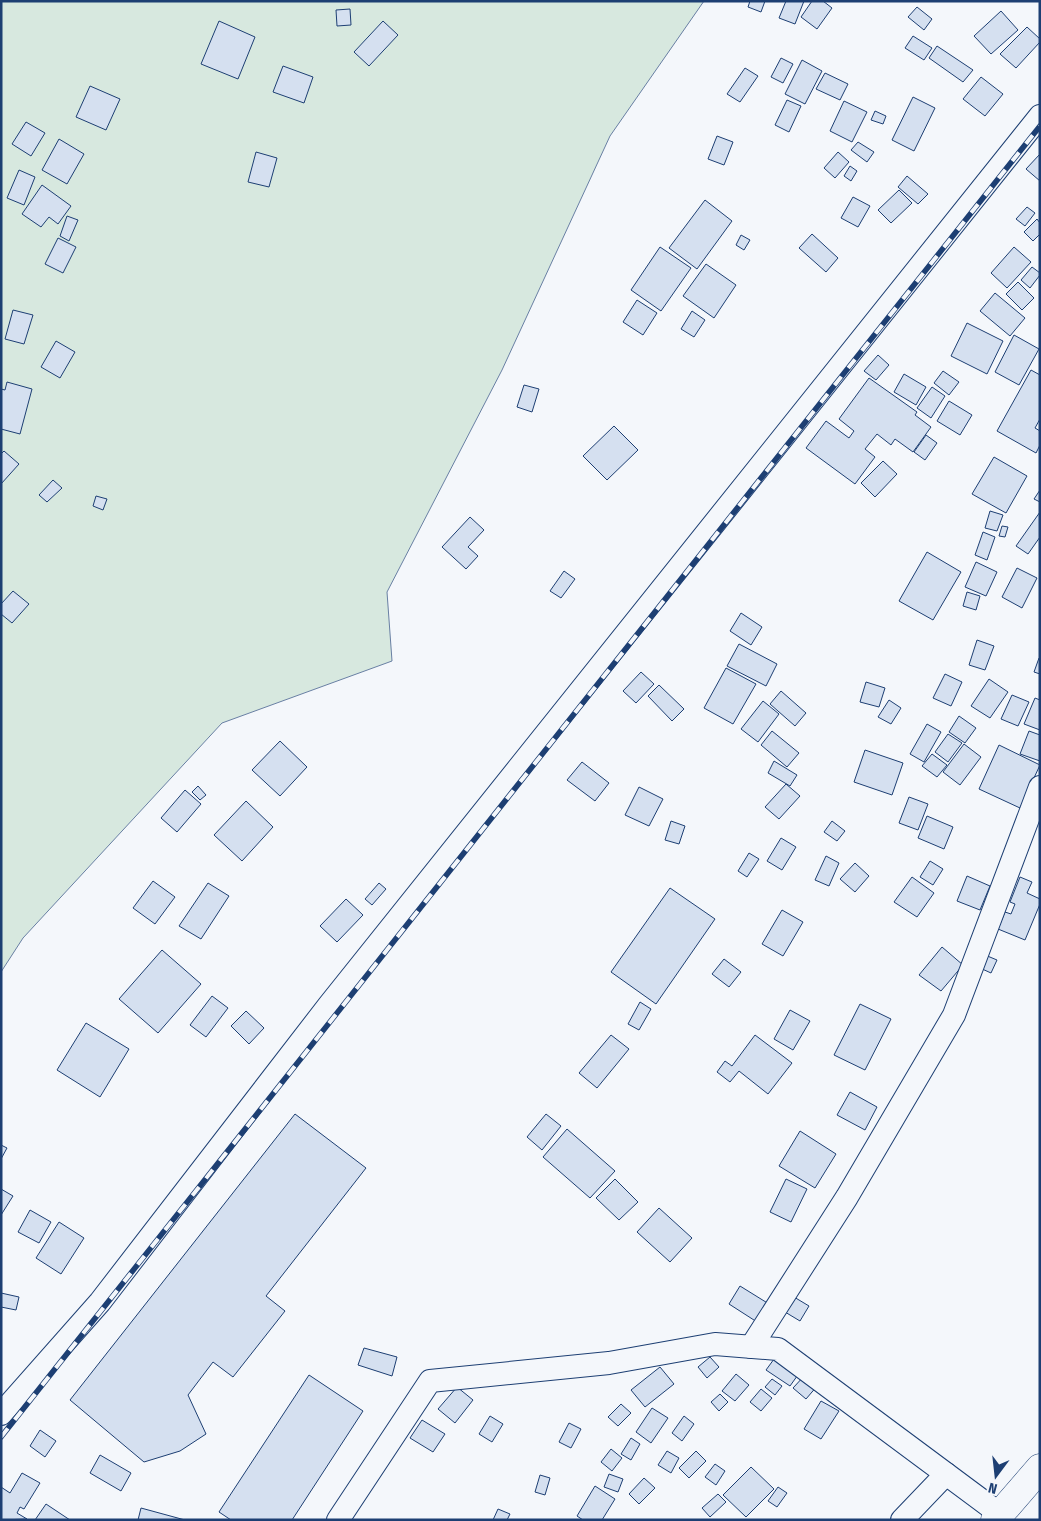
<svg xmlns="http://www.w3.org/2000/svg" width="1041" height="1521" viewBox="0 0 1041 1521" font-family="'Fira Sans Condensed',sans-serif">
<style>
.green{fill:#d7e8df;stroke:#687fa3}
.building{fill:#d5e0f0;stroke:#1d3f73}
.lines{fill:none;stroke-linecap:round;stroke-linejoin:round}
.minor-casing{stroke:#1d3f73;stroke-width:24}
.secondary-casing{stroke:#1d3f73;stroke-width:29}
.minor{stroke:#f4f7fb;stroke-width:22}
.secondary{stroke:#f4f7fb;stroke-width:28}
.rail-casing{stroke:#1d3f73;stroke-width:5.5}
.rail{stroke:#f4f7fb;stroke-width:4;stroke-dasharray:11;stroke-linecap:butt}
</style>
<rect width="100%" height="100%" fill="#f4f7fb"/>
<polygon class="green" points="1,1 704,1 610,136 502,370 387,592 392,661 222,723 23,938 1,972"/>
<g class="building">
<polygon points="750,1 765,1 761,12 748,7"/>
<polygon points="786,1 804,1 795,24 779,18"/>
<polygon points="812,1 823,1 832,8 817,29 801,17"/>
<polygon points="917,7 932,19 924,30 908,17"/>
<polygon points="350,9 351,25 337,26 336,10"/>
<polygon points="1001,11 1018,30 991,54 974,36"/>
<polygon points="219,21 255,37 238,79 201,64"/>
<polygon points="383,21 398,35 369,66 354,52"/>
<polygon points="1027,27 1040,39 1040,42 1016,68 1000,54"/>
<polygon points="913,36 932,48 924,60 905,48"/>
<polygon points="937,46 973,70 963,82 929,58"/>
<polygon points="781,58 793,64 783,83 771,77"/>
<polygon points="802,60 822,71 805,104 785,94"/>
<polygon points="283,66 313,77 304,103 273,92"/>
<polygon points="745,68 758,76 740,102 727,94"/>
<polygon points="825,73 848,84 840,100 816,89"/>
<polygon points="981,77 1003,94 985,116 963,99"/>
<polygon points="90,86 120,99 106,130 76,117"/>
<polygon points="913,97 935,108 914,151 892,140"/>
<polygon points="787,100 801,106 789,132 775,125"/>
<polygon points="844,101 867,112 852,142 830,131"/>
<polygon points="875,111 886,116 883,124 871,120"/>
<polygon points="26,122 45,133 31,156 12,144"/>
<polygon points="717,136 733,142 724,165 708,159"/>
<polygon points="59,139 84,154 67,184 42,170"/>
<polygon points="858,142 874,152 867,162 851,150"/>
<polygon points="256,152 277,158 269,187 248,182"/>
<polygon points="838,152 849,162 835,178 824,168"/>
<polygon points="1040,154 1040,181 1026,169"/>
<polygon points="850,166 857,171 851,181 844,176"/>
<polygon points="19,170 35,177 24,205 7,198"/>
<polygon points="907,176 928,194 918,204 898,187"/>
<polygon points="42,185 71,206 58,224 49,217 41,227 22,214"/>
<polygon points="899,190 912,203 891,223 878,210"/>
<polygon points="853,197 870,206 858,227 841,218"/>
<polygon points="705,200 732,221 697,269 669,248"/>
<polygon points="1027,207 1035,213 1025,226 1016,219"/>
<polygon points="67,216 78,220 69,241 60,236"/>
<polygon points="1037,219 1040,223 1040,234 1033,241 1024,232"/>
<polygon points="812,234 838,258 826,272 799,248"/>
<polygon points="741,235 750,240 744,250 736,245"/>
<polygon points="58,238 76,247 63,273 45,264"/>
<polygon points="660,247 691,268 661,311 631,290"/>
<polygon points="1014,247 1031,262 1007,288 991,273"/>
<polygon points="706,264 736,285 714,318 683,296"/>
<polygon points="1032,267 1040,273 1040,275 1030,288 1021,280"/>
<polygon points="1018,282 1034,298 1022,310 1006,294"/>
<polygon points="995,293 1025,318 1010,336 980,311"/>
<polygon points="637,300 657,313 643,335 623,322"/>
<polygon points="13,310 33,315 24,344 5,339"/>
<polygon points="692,311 705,320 694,337 681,329"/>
<polygon points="967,323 1003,341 987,374 951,356"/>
<polygon points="1014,335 1039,349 1019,385 995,372"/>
<polygon points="56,341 75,352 60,378 41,367"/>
<polygon points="878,355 889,365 876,380 864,371"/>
<polygon points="1031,370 1040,375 1040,419 1035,428 1040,431 1040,445 1036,453 997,431"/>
<polygon points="943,371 959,382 949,395 934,383"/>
<polygon points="904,374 926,387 916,405 894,392"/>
<polygon points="869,378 917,412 915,415 931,427 913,452 895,439 891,445 877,434 865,449 875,457 855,484 806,448 826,421 849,438 854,431 839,419"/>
<polygon points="7,382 32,389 20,434 1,429 1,389 5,390"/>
<polygon points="524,385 539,389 532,412 517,407"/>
<polygon points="932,387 945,396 931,418 917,408"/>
<polygon points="949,401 972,415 960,435 937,421"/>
<polygon points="614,426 638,450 607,480 583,456"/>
<polygon points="926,435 937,443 925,460 914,452"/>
<polygon points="4,451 19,464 1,484 1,454"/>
<polygon points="994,457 1027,476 1006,513 972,494"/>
<polygon points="883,461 897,474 875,497 861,483"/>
<polygon points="53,480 62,488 47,502 39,495"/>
<polygon points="1040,490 1040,502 1034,499"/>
<polygon points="96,496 107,499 103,510 93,506"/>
<polygon points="990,511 1003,515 997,531 985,528"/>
<polygon points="1040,512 1040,537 1028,554 1016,546"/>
<polygon points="470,517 484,530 468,547 478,556 466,569 442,547"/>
<polygon points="1002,526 1008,527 1005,537 999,536"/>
<polygon points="983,532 995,537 987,560 975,555"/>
<polygon points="927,552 961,572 933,620 899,601"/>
<polygon points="976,562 997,572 986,596 965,587"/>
<polygon points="1017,568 1037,578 1022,608 1002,597"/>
<polygon points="564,571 575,579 561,598 550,591"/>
<polygon points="13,591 29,604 12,623 1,614 1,604"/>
<polygon points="967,592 980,596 976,610 963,606"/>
<polygon points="741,613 762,627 751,645 730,631"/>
<polygon points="977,640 994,646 985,670 969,665"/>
<polygon points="739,644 777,664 766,686 727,666"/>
<polygon points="1039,658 1040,658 1040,674 1034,672"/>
<polygon points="726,668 756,684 733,724 704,708"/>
<polygon points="641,672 654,684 636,703 623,691"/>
<polygon points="945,674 962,682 951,706 933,698"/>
<polygon points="989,679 1008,692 990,718 971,706"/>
<polygon points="866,682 885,688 879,707 860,702"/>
<polygon points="659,685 684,709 672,721 648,696"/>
<polygon points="781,691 806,713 795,726 770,704"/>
<polygon points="1012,695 1029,702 1018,726 1001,719"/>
<polygon points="1035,698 1040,700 1040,730 1024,724"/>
<polygon points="889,700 901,708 891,724 878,717"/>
<polygon points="763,701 779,714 758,742 741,729"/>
<polygon points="959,716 976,728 965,743 949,732"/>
<polygon points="927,724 941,732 924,762 910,754"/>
<polygon points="772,731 799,753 787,767 761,745"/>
<polygon points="1029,731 1040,735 1040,761 1020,754"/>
<polygon points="948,734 962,743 948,762 935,752"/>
<polygon points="280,741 307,767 280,796 252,770"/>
<polygon points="964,744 981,757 960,785 943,772"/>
<polygon points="999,745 1040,765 1020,808 979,789"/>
<polygon points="865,750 903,763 892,795 854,782"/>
<polygon points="932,754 947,765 937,777 922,766"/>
<polygon points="774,761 797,775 790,786 768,773"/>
<polygon points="582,762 609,783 595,801 567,780"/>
<polygon points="786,784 800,796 779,819 765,807"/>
<polygon points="198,786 206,795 200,800 192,792"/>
<polygon points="639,787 663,799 649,826 625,815"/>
<polygon points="185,790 201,804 177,832 161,818"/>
<polygon points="909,797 928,804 918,830 899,823"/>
<polygon points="246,801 273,827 242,861 214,835"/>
<polygon points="927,816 953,827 944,849 918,838"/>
<polygon points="671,821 685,826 679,844 665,840"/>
<polygon points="832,821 845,831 837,841 824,832"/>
<polygon points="781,838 796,847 782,870 767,861"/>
<polygon points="749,853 759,859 747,877 738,871"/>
<polygon points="826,856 839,863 829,886 815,880"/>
<polygon points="930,861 943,869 933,885 920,877"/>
<polygon points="855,863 869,876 855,892 840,879"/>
<polygon points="967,876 990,886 980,910 957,901"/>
<polygon points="912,877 934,893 917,917 894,902"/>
<polygon points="1020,877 1032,882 1027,893 1040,899 1040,904 1025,940 998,929 1005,912 1011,914 1015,904 1010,902"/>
<polygon points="153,881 175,897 155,924 133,908"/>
<polygon points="208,883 229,896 201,939 179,926"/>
<polygon points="379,883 386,889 372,905 365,899"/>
<polygon points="670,888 715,919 656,1004 611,972"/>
<polygon points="346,899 363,915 337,942 320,926"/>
<polygon points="782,910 803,922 783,956 762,944"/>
<polygon points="942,947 963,965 941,991 919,975"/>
<polygon points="162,950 201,984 158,1033 119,999"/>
<polygon points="985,955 997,960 991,973 980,968"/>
<polygon points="724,959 741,972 729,987 712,974"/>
<polygon points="212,996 228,1008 206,1037 190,1025"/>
<polygon points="640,1002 651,1009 639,1030 628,1024"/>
<polygon points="860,1004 891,1019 865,1070 834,1055"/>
<polygon points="790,1010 810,1021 793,1050 774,1039"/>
<polygon points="246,1011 264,1028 249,1044 231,1026"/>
<polygon points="86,1023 129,1049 100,1097 57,1070"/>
<polygon points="611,1035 629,1049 597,1088 579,1073"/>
<polygon points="755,1035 792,1063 768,1094 739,1071 730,1082 717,1072 725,1061 732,1066"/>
<polygon points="850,1092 877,1107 865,1130 837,1115"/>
<polygon points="295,1114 366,1168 266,1296 285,1311 233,1377 213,1362 188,1395 206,1434 180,1451 144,1462 70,1400"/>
<polygon points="546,1114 561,1126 542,1150 527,1137"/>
<polygon points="567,1129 615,1171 590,1198 543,1157"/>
<polygon points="800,1131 836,1154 815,1188 779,1166"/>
<polygon points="1,1145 7,1148 1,1159"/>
<polygon points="615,1179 638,1202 619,1220 596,1198"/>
<polygon points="786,1179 807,1189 791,1222 770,1212"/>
<polygon points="1,1189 13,1196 1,1215"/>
<polygon points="659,1208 692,1238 670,1262 637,1232"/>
<polygon points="30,1210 51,1222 39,1243 18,1232"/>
<polygon points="59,1222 84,1238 61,1274 36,1258"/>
<polygon points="740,1286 769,1304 757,1322 729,1304"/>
<polygon points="1,1293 19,1297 16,1310 1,1307"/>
<polygon points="794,1297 809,1306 800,1321 785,1312"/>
<polygon points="364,1348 397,1357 392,1376 358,1365"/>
<polygon points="777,1355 800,1372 790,1386 766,1370"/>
<polygon points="710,1357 719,1367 707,1378 698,1367"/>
<polygon points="660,1367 674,1384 645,1407 631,1390"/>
<polygon points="736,1374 749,1385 735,1401 722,1391"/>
<polygon points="309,1375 363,1411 292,1520 231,1520 219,1512"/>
<polygon points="805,1375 818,1385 806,1399 793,1388"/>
<polygon points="772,1379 782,1386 775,1395 765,1387"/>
<polygon points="457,1387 473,1400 455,1423 438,1409"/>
<polygon points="761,1389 772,1398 761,1411 750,1402"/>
<polygon points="720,1394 728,1402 719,1411 711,1402"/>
<polygon points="821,1401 839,1411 821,1439 804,1429"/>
<polygon points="621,1404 631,1413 618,1426 608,1417"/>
<polygon points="652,1408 668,1418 651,1443 636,1432"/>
<polygon points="490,1416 503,1424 492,1442 479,1434"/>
<polygon points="684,1416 694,1424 682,1441 672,1433"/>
<polygon points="422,1420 445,1434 433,1452 410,1438"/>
<polygon points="569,1423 581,1429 571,1448 559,1442"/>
<polygon points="40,1430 56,1441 45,1457 30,1446"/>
<polygon points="631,1438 640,1444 631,1460 621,1454"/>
<polygon points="611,1449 622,1458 612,1471 601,1462"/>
<polygon points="667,1451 679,1458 671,1473 658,1465"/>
<polygon points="696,1451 706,1461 689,1478 679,1468"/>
<polygon points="100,1455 131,1473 121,1491 90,1473"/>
<polygon points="715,1464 725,1471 716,1485 705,1477"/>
<polygon points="751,1467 774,1489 746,1517 723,1495"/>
<polygon points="22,1473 40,1483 24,1509 20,1507 17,1513 27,1519 1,1520 1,1487 10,1493"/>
<polygon points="609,1474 623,1479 618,1492 604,1487"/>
<polygon points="540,1475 550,1478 545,1495 535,1492"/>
<polygon points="644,1478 655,1488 639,1504 629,1494"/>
<polygon points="595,1486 615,1499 602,1520 583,1520 577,1516"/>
<polygon points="778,1487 787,1493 777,1507 768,1501"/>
<polygon points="718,1494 726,1502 710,1517 702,1508"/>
<polygon points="46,1504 70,1520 35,1520"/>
<polygon points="141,1508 185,1520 138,1520"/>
<polygon points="498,1509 510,1514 507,1520 493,1520"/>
</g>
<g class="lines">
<defs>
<g id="minor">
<polyline points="751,1347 847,1197 954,1015 1040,787"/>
<polyline points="1,1414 100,1302 329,1005 1040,116"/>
<polyline points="338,1520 430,1381 609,1363 715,1344 778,1349 1000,1514"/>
<polyline points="902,1520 946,1474"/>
</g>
<polyline id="secondary" points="995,1520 1040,1468"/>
</defs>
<use href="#minor" class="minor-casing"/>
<use href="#secondary" class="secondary-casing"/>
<use href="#minor" class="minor"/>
<use href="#secondary" class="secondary"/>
<defs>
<polyline id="rail" points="1,1437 1040,126"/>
</defs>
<use href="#rail" class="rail-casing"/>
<use href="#rail" class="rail"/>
</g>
<rect width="1041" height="1521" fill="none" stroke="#1d3f73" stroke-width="5"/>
<g transform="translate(996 1476) rotate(195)" stroke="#f4f7fb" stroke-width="4" paint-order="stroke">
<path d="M0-4L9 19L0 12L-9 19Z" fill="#1d3f73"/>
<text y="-8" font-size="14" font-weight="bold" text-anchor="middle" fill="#1d3f73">N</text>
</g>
</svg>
